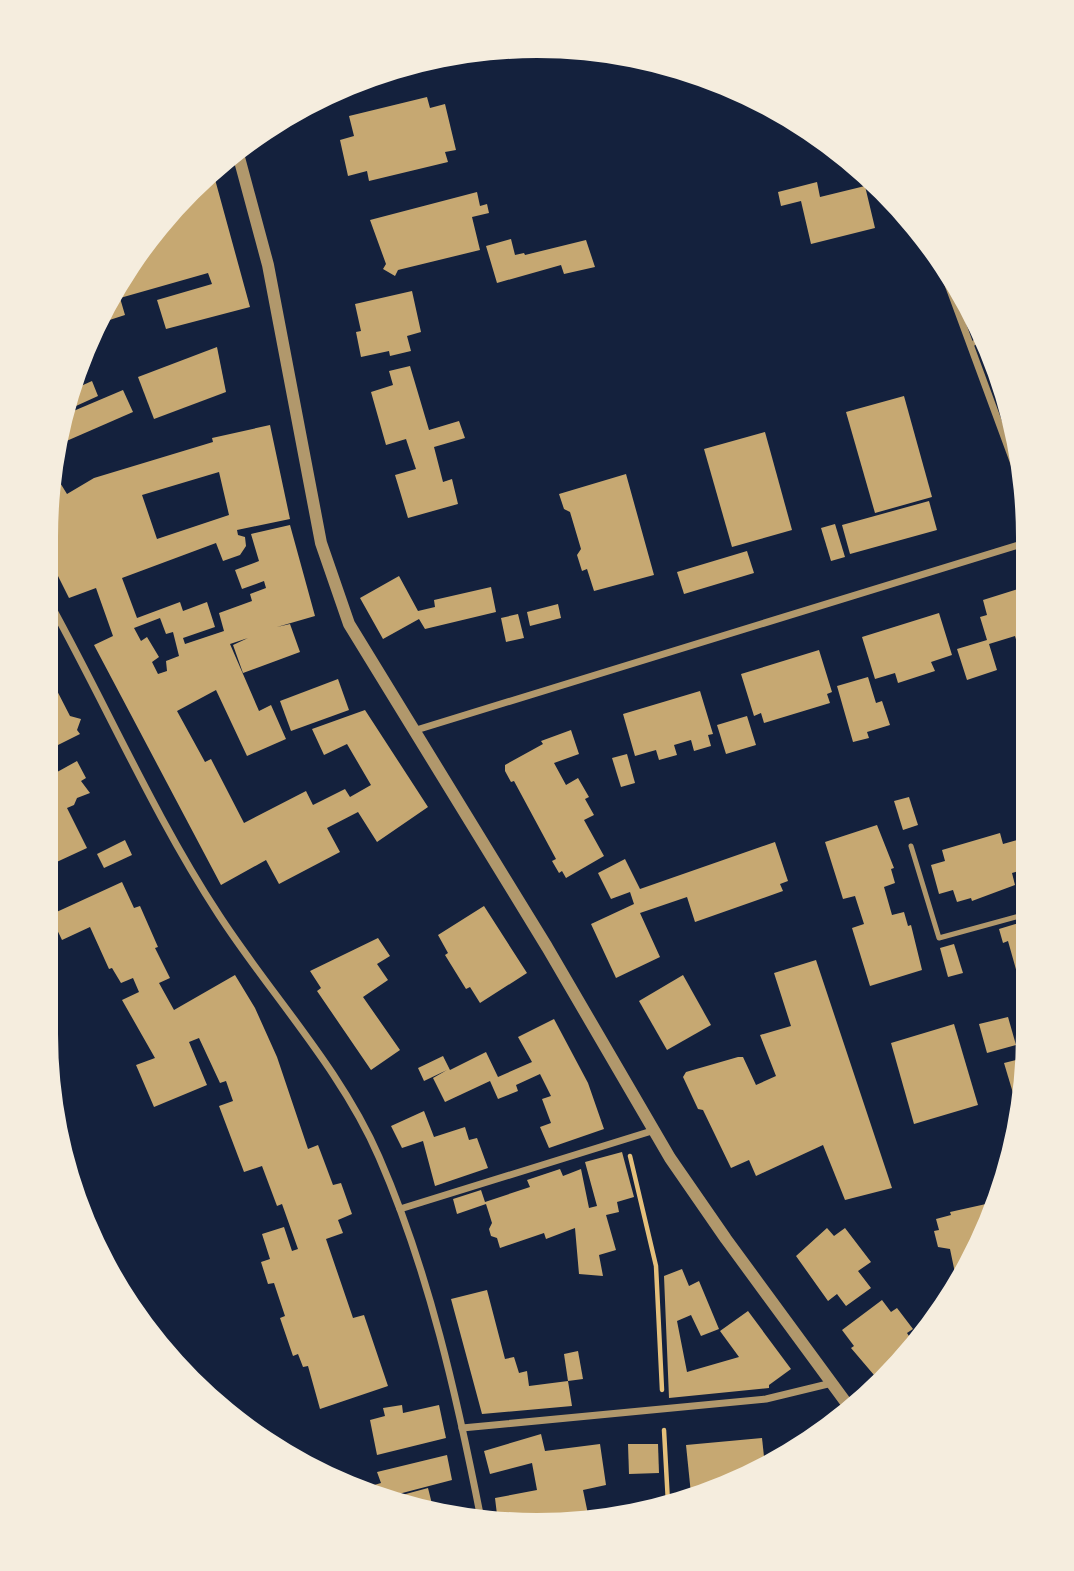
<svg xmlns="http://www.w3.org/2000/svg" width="1074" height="1571" viewBox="0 0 1074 1571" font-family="'Varela Round',sans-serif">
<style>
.building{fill:#c6a872;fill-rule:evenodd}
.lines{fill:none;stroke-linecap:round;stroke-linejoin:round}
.path{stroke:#e5c07b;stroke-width:4.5}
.service{stroke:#b1986c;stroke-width:5}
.minor{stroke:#b1986c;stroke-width:7}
.tertiary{stroke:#b1986c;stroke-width:12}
</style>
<rect width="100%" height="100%" fill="#14213d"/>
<g class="building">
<polygon points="427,97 430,108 445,104 456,150 445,152 448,162 369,181 367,171 348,176 340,140 354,136 349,116"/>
<polygon points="213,172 250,307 166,329 157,300 212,284 208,273 120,298 125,315 94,325 189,190"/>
<polygon points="817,182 820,197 865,186 875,228 811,244 801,201 781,206 778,192"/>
<polygon points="477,192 480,206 487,204 489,213 472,217 480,250 398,270 395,276 383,269 386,264 370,220"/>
<polygon points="511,239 515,255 524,253 525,255 586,240 595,267 564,274 561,265 497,283 486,246"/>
<polygon points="412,291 421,332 407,336 411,351 390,356 389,351 361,357 356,332 361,331 355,304"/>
<polygon points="217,347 226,392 154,419 138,377"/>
<polygon points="410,366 429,430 459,421 465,438 434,447 443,482 452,479 458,504 408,518 395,475 416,469 406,439 386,445 371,392 393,385 389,371"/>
<polygon points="92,381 98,396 65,411 72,390"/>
<polygon points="123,390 133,412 55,446 64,415"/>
<polygon points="904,396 932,497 875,513 846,412"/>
<path d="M270 425 290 519 237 530 238 535 245 537 246 546 240 555 223 561 216 543 122 578 137 618 180 602 183 611 207 602 215 627 183 638 185 644 224 631 219 613 252 601 250 594 266 588 264 581 242 589 235 570 259 561 251 534 290 525 315 616 277 627 290 624 300 652 243 673 233 645 248 638 230 644 259 711 271 705 286 739 247 756 216 690 177 711 205 762 211 759 244 823 306 791 313 805 345 789 350 797 371 785 347 744 324 755 312 729 365 710 428 807 377 842 358 812 327 828 340 852 279 884 266 860 221 885 94 645 113 636 96 588 69 598 53 566 54 473 67 494 94 478 213 442 212 438ZM219 472 229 515 157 539 142 495ZM160 618 166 634 173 632 179 656 166 661 167 671 158 674 152 662 159 657 147 637 141 641 134 628Z"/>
<polygon points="765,432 792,530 732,547 704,449"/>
<polygon points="626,474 654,575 594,591 587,569 582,571 577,555 581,549 570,512 564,509 559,494"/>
<polygon points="929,501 937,530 850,554 842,525"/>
<polygon points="835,524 845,557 831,561 821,528"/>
<polygon points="747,551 754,573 684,594 677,572"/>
<polygon points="399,576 418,611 435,607 434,600 491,587 496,612 425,629 419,619 383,639 360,598"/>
<polygon points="1028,586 1027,643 1018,646 1015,636 989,644 997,670 967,680 957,649 987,640 980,617 987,615 983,600"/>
<polygon points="558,604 561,618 530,626 527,612"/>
<polygon points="939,613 952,655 931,662 935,671 898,683 895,673 875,679 862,637"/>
<polygon points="518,614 524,638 506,642 501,618"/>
<polygon points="819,650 832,692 827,694 830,703 764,723 761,713 754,716 741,674"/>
<polygon points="868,677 876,703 882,701 890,725 867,732 869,738 853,742 837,686"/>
<polygon points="51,679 70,716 81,719 77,730 80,734 50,749"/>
<polygon points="338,679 349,710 291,731 280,701"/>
<polygon points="700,691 713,734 708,735 711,746 694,751 691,740 674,745 677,755 659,760 656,750 635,756 623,714"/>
<polygon points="747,716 756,745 726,754 717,725"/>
<polygon points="571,730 579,754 554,763 566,785 578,778 589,797 585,799 594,815 584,820 604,856 566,878 562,871 559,873 552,861 556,859 514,781 511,782 505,771 505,765 543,744 541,741"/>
<polygon points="627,754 635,783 621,787 612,758"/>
<polygon points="77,761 86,778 81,781 90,793 77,798 74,805 67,808 87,848 48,866 50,776"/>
<polygon points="909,797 918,825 903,830 894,801"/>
<polygon points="877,825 894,868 891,869 895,883 884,887 892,915 904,912 908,926 911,925 922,970 870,986 852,928 864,924 855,896 843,899 825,842"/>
<polygon points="1000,833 1003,844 1024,838 1023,870 1012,873 1015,885 972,901 971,898 957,902 953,890 939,894 931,865 945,861 942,850"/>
<polygon points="125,840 132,855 104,868 97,854"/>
<polygon points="775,842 788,881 780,884 783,891 695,922 687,897 640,913 660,957 616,978 591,924 634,904 630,892 611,899 598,873 625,859 640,889"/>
<polygon points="122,882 134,908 140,906 158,947 155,948 170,978 159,983 174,1010 235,975 255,1008 277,1057 308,1149 318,1145 333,1185 341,1183 352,1214 338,1220 343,1233 326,1239 353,1318 364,1315 388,1386 320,1409 308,1366 303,1367 298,1354 293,1356 280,1318 285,1316 274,1283 268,1284 261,1262 270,1259 262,1234 284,1227 292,1251 298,1249 282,1204 277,1206 262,1166 244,1172 219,1106 233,1101 226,1081 220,1083 199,1038 189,1042 207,1085 154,1107 136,1065 155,1058 122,1000 139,992 133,978 121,983 112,968 109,969 90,927 62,940 50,915"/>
<polygon points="484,906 527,973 480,1003 470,987 466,989 445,955 448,953 438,935"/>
<polygon points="1022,922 1021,987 1008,941 1003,943 999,929"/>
<polygon points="378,938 390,956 377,964 388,980 363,997 400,1050 371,1070 317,991 321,988 310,971"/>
<polygon points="954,944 963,973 948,977 940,948"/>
<polygon points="816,960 892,1188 845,1200 823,1145 756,1176 749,1160 731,1168 703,1110 698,1109 683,1077 686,1072 738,1057 743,1057 756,1085 776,1076 760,1035 791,1026 774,973"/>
<polygon points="683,975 711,1025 667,1050 639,1001"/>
<polygon points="1008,1017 1016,1045 987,1053 979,1024"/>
<polygon points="554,1019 588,1083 604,1129 549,1148 540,1127 551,1123 542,1099 551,1096 540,1074 516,1085 518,1091 498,1099 490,1081 445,1102 433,1078 447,1070 424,1081 418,1068 443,1056 450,1070 486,1052 498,1077 532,1062 518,1037"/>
<polygon points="954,1024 978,1105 914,1124 891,1043"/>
<polygon points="1020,1059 1019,1113 1004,1063"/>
<polygon points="424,1111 434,1137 465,1127 469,1140 477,1138 488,1168 435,1186 423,1141 402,1148 391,1126"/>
<polygon points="68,1150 74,1166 68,1168 65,1151"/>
<polygon points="622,1152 634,1197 617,1202 619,1212 606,1215 616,1250 599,1255 603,1276 579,1274 575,1228 546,1239 544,1233 500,1248 497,1238 491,1236 489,1229 492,1223 486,1204 457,1214 453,1199 481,1190 485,1202 530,1187 527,1180 560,1169 563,1176 581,1169 589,1208 597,1206 585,1162"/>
<polygon points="995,1202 978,1252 964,1271 955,1273 950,1249 938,1247 934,1231 939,1230 936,1219 951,1215 950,1212"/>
<polygon points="827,1228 834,1236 845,1228 871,1262 858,1271 871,1288 846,1306 837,1294 828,1301 796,1256"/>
<polygon points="682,1269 689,1286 699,1281 719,1329 701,1336 691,1315 677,1321 687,1372 739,1357 720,1331 748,1311 791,1369 769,1385 769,1388 669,1398 664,1276"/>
<polygon points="487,1290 505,1359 514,1357 519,1373 527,1371 529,1386 568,1381 572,1406 482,1414 451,1299"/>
<polygon points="882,1300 891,1312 897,1308 913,1329 907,1333 913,1342 906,1352 874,1375 851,1348 854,1346 842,1330"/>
<polygon points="578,1351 583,1379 568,1381 564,1354"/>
<polygon points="402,1405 403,1413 439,1405 446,1438 377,1455 370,1420 385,1416 383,1408"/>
<polygon points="541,1434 545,1451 600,1444 606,1485 583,1490 589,1519 498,1523 495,1498 537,1490 532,1463 490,1474 484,1451"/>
<polygon points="762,1438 765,1466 691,1494 686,1445"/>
<polygon points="628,1444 658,1444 659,1473 629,1474"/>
<polygon points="447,1455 452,1480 387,1497 349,1488 339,1482 354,1478 357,1490 381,1483 377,1472"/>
<polygon points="428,1488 433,1508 391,1498"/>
</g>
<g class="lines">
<g class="path">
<polyline points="630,1156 656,1266 662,1390"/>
<polyline points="664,1430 668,1503"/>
</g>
<g class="service">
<polyline points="970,345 985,337"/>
<polyline points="911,846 939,938 1023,915"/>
</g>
<g class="minor">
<polyline points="936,252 1024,491"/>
<path d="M52 607C108 709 155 817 219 915 271 995 341 1069 379 1157 429 1272 457 1397 481 1519"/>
<polyline points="413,731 1028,542"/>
<polyline points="400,1209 655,1130"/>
<polyline points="462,1428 766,1399 832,1383"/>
</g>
<polyline class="tertiary" points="237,150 268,265 321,543 349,624 547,947 670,1158 726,1239 850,1408"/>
</g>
<path d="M0 0H1074V1571H0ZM537 58H537A479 479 0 0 1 1016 537V1034A479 479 0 0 1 537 1513H537A479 479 0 0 1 58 1034V537A479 479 0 0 1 537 58Z" fill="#f5edde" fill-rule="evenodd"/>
</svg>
